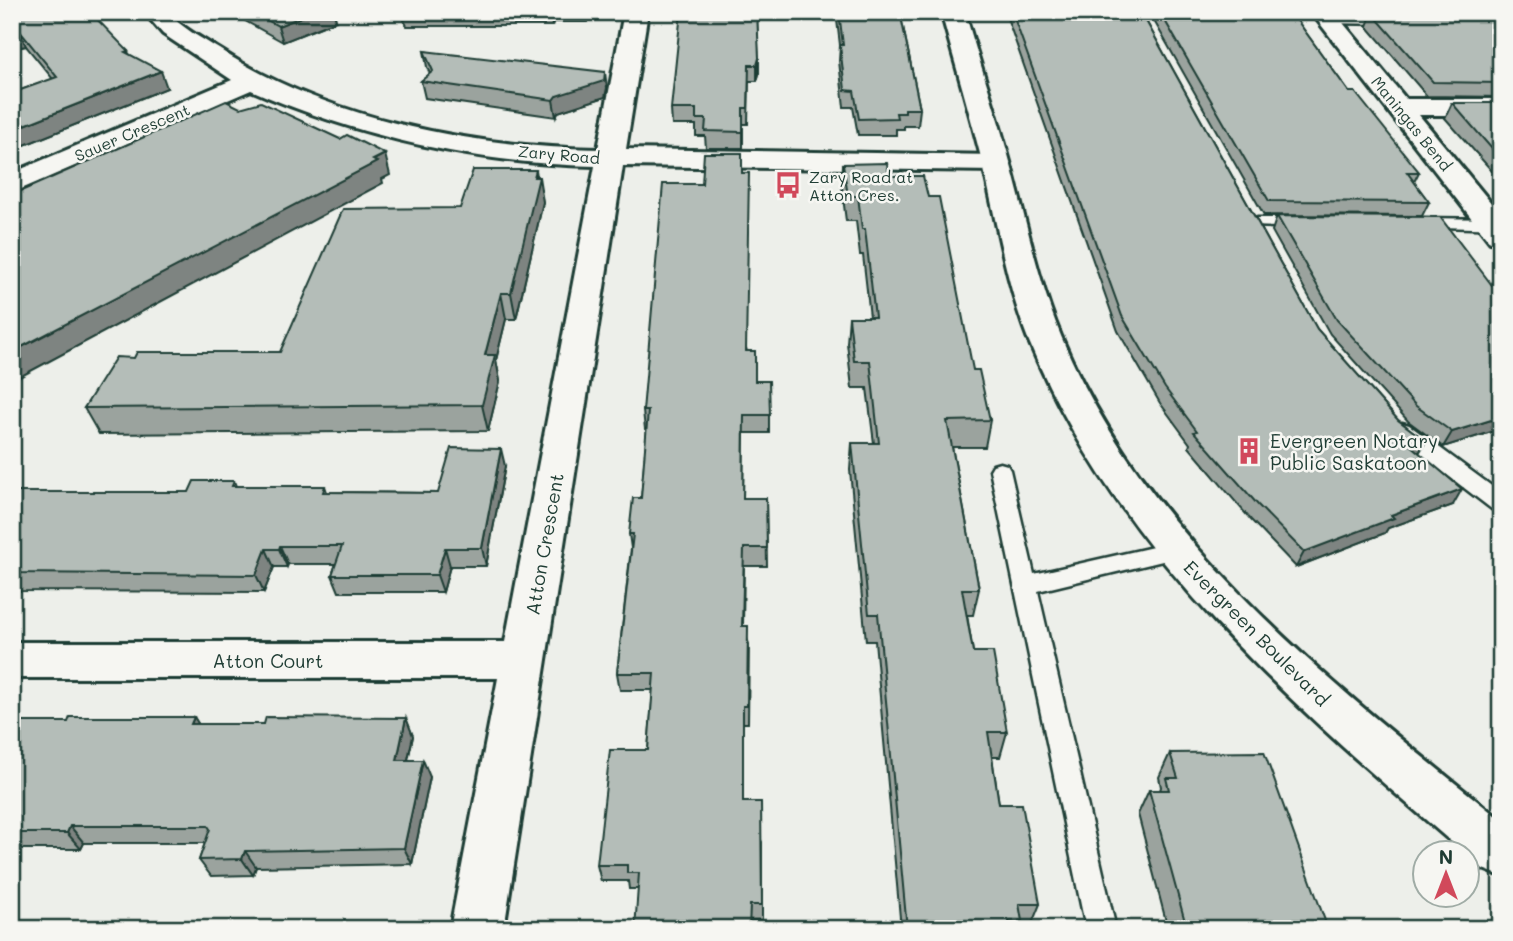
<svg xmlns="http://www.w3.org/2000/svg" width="1513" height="941" viewBox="0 0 1513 941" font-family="Mali,sans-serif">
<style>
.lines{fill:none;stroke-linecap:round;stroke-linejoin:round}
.lane-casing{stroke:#1f3d34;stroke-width:5}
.street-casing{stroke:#1f3d34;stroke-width:6}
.secondary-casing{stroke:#1f3d34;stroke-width:6}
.lane{fill:#f6f6f2;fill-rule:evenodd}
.street{fill:#f6f6f2;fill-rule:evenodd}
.secondary{fill:#f6f6f2;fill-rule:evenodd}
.wall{fill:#9ba39e;stroke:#1f3d34;stroke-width:2}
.shaded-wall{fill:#7e8481;stroke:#1f3d34;stroke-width:2}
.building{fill:#b4bdb8;stroke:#1f3d34;stroke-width:2}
.labels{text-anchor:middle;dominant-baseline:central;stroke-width:5;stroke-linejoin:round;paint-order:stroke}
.far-street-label{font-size:16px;fill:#1f3d34;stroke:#f6f6f2}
.far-poi-label{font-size:16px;fill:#1f3d34;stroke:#f6f6f2;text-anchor:start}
.poi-label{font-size:19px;fill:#1f3d34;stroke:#f6f6f2;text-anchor:start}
.street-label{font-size:19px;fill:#1f3d34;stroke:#f6f6f2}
</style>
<rect width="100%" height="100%" fill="#edefea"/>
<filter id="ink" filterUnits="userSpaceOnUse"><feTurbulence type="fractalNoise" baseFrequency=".0143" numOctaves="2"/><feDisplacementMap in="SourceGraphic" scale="14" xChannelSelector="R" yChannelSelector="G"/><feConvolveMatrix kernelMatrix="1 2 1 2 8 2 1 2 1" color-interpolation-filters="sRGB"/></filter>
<g filter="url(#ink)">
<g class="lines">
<defs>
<g id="lane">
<polygon points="1328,16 1396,16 1402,20 1396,24 1323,23 1322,20"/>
<polygon points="1257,218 1303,218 1311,223 1303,228 1251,226 1249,223"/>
<polygon points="1419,218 1501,219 1501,229 1413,226 1411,223"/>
<polygon points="1402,423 1409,425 1501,493 1501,512 1493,510 1395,435 1392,430 1395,425"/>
<polygon points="1000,463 1007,465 1010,470 1034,574 1175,542 1183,544 1186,550 1183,556 1175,558 1038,591 1116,929 1086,929 990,470 993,465"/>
</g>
<g id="street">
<path d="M144 12H167C182 28 201 38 219 49 326 119 472 147 598 149L624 12H648L626 149 996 155 1006 157 1010 163 1006 169 996 171 623 166 504 929H450L498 678H12V642H505L595 166C479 164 358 137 251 90L12 193V173L232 80 163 34Z"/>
<polygon points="1311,12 1334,12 1406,99 1501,99 1501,115 1419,115 1501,215 1501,244 1490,242"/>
</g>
<path id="secondary" d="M941 12H965C980 65 998 116 1012 169 1027 225 1039 283 1061 336 1147 541 1333 685 1501 820V876L1483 869C1307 718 1119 561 1028 339 1006 283 997 223 983 165 970 114 955 63 941 12Z"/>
</defs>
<use href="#lane" class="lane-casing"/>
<use href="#street" class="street-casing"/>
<use href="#secondary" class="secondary-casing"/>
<use href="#lane" class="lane"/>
<use href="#street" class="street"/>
<use href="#secondary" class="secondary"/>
</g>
<g class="wall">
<polygon points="12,12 128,51 129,54 167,88 12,150 12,93 53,79 26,46 16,48 12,39"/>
<polygon points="233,12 334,12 336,21 283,42 238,17"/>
<polygon points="400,12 589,12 587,22 553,22 552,26 407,26"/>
<polygon points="757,12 759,74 757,81 749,81 748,124 743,124 743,148 706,148 705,136 696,136 696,125 672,125 671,109"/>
<polygon points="836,12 900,12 920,109 918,126 904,126 904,129 896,129 896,135 858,135 853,107 844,107 839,61 840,45"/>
<polygon points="1005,12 1141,12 1317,329 1398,420 1426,441 1419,453 1453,505 1388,528 1385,533 1296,567 1251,520 1189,447 1190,444 1160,403 1118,331"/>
<polygon points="1149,12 1291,12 1349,92 1419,172 1414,182 1429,202 1422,216 1264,215"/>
<polygon points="1355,12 1501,12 1501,97 1427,96 1367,26 1372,13 1356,13"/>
<polygon points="424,51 607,88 605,97 558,112 556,117 425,98 421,81 430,74 427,67"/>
<polygon points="1452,103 1501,103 1501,171 1492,171 1445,118"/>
<polygon points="843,164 889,176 973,370 990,420 985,447 952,447 979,589 973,615 967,615 973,652 1007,732 1000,757 992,757 999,804 1040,904 1031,926 1020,926 1019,929 901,929 875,641 866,641 850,470 852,443 874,443 867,388 852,388 847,343 849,317 870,317 863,255 860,255 856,221 846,221 842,189"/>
<polygon points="537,177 543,202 516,319 506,319 496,360 500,381 488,431 99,434 84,408 134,358 280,352 460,208"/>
<polygon points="702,184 755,381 769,381 769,433 744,433 743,498 766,498 767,566 744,566 743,626 749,644 748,723 743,723 743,802 762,842 762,920 750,920 638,889 629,889 628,881 601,881 597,865 648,750 653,690 620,690 617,673 631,548 629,534 641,498 647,429 645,429 643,411"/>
<polygon points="1277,216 1501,297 1501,429 1443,447 1408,421 1330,334 1272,231"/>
<polygon points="505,466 486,566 450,566 443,592 339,592 332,575 336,564 288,564 287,567 274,567 264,592 12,591 12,492 189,492 234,481 236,486 325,486 327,492 438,493"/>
<polygon points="194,717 198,724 264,724 406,718 413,736 408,760 430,777 412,864 256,867 253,875 211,876 199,860 205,843 84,843 81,849 12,849 12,722 68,722"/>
<polygon points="1170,753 1328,929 1168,929 1138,814 1149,790 1160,790 1161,787 1159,777"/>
</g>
<g class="shaded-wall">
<polygon points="314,12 334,12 336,21 283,42 278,26"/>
<polygon points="550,12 552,12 553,22 552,26"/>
<polygon points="19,30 26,46 16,48 12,39 12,31"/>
<polygon points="759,58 759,74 757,81 757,65"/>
<polygon points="161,71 167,88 12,150 12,130"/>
<polygon points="605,72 607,88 605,97 558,112 556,117 553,100 556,96"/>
<polygon points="385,154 390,175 382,179 383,183 12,381 12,352"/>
<polygon points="536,170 538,183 539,177 543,202 516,319 511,293"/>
<polygon points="501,293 506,319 496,360 500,381 488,431 482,405 485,355"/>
<polygon points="1501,417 1501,429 1443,447 1452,432"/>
<polygon points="1426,441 1417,456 1410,445"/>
<polygon points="501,449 505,466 486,566 482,548"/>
<polygon points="1462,489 1453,505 1388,528 1385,533 1296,567 1304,552 1391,515"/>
<polygon points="280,546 288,564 287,567 279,549"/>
<polygon points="445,548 450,566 443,592 437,575"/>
<polygon points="266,549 274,567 264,592 256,575"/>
<polygon points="194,717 205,734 191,724"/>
<polygon points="406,718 413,736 404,777 397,760"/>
<polygon points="423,760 430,777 412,864 404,848"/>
<polygon points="70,826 84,843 81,849 67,833"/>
<polygon points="245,851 256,867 253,875 242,859"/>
</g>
<g class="building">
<polygon points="12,12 90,12 128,51 125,52 161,71 12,130 12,93 57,77 19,30 12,31"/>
<polygon points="252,12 314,12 278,26"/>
<polygon points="681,12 757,12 759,58 757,65 749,65 748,108 743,108 743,132 705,131 706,119 696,119 696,109 671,109"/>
<polygon points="839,12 900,12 920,109 905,109 905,113 896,113 897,118 859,119 854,91 845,90 840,45 843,45"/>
<polygon points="1012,12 1141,12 1317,329 1398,420 1426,441 1410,445 1462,489 1391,515 1394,518 1304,552 1258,505 1194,432 1197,431 1165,388 1122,316"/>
<polygon points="1160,12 1291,12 1349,92 1355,92 1419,172 1407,172 1429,202 1269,201"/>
<polygon points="1501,12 1501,83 1433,82 1372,13"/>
<polygon points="424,51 605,72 604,81 556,96 553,100 421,81 433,71"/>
<polygon points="226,101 240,108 261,102 340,139 347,135 385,154 373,160 377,162 12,352 12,195"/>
<polygon points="1452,103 1501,103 1501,157 1499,157"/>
<polygon points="704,153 742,153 742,173 749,173 746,351 755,351 755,381 769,381 770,415 744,415 743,498 766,498 767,548 744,548 742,626 748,626 747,706 743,706 743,802 761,802 762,905 750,905 749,929 635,929 639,873 627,873 627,865 597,865 610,750 648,750 654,673 617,673 633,534 629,534 633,498 641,498 648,411 643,411 663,184 702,184"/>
<polygon points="887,163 889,176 923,176 928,197 939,197 973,370 979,370 990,420 947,421 979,589 962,589 973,652 993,652 1007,732 988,732 999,804 1022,804 1040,904 1019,904 1022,921 1009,921 1010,929 907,929 878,614 869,614 852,443 879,443 870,361 854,361 849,317 875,317 865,229 862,229 858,196 848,196 843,164"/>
<polygon points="473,170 536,170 534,177 539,177 511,293 501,293 485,355 495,355 482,405 84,408 116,357 134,358 137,352 280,352 343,209 460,208"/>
<polygon points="1277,216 1440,217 1501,297 1501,300 1498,300 1501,303 1501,417 1452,432 1416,406 1337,320"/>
<polygon points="451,448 501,449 482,548 445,548 437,575 332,575 342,546 280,546 279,549 266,549 256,575 12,573 12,492 189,492 194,481 234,481 232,486 325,486 323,492 438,493"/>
<polygon points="70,717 194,717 191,724 264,724 266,717 406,718 397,760 423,760 404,848 245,851 242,859 199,860 210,829 208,826 70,826 67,833 12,833 12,722 68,722"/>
<polygon points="1264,752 1328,929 1187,929 1149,790 1169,790 1166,778 1178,778 1170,753"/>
</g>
</g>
<defs>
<symbol id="bus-bare" viewBox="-9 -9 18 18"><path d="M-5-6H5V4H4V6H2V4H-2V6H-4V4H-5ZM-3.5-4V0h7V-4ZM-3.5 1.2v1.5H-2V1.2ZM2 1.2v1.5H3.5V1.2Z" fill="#d1495b" stroke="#f6f6f2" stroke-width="2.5" paint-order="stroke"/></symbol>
<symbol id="building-bare" viewBox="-9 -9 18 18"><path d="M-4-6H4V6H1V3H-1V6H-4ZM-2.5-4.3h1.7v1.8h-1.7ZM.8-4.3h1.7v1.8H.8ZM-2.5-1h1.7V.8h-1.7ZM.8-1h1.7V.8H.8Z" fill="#d1495b" stroke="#f6f6f2" stroke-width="2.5" paint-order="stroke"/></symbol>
</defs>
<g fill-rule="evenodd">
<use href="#bus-bare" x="769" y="166" width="38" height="38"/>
<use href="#building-bare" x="1230" y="432" width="38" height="38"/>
</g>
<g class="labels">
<g class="far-street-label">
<text transform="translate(1412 123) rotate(51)">Maningas Bend</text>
<text transform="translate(132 132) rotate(-23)">Sauer Crescent</text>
<text transform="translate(559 154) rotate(5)">Zary Road</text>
</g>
<g class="far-poi-label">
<text x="809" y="176">Zary Road at<tspan x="809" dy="18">Atton Cres.</tspan></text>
</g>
<g class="poi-label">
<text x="1270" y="440">Evergreen Notary<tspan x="1270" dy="22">Public Saskatoon</tspan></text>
</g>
<g class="street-label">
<text transform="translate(544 544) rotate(-80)">Atton Crescent</text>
<text transform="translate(1257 633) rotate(45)">Evergreen Boulevard</text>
<text x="268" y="660">Atton Court</text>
</g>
</g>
<rect width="1513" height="941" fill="none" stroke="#f6f6f2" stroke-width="42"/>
<rect x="21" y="21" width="1471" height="899" fill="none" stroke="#1f3d34" stroke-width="2.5" filter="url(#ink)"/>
<g transform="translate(1446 874)"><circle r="33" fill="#f6f6f2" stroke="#a0aca6" stroke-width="2"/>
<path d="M0-5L12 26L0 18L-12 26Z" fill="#d1495b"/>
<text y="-10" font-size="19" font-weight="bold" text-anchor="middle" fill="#1f3d34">N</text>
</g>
</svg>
